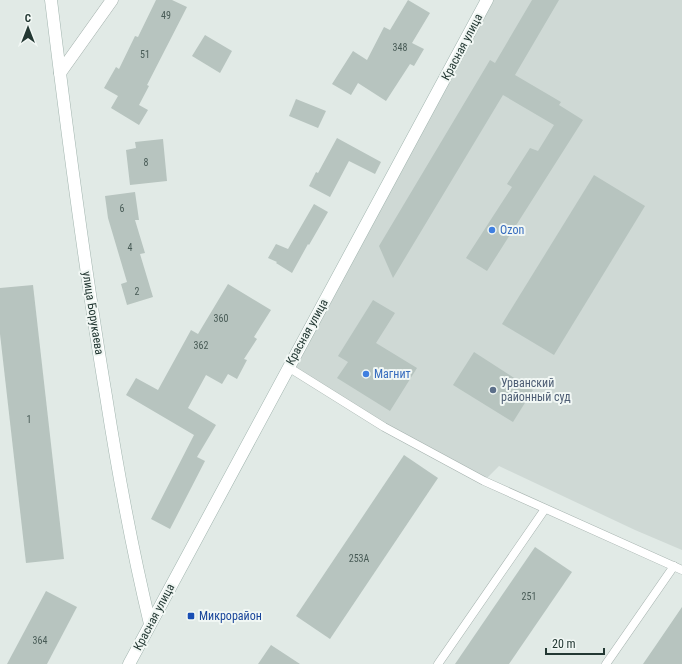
<svg xmlns="http://www.w3.org/2000/svg" width="682" height="664" viewBox="0 0 682 664" font-family="'Roboto Condensed',sans-serif">
<style>
.built{fill:#cfd9d5}
.building{fill:#b7c4bf}
.lines{fill:none;stroke-linecap:round;stroke-linejoin:round}
.lane-casing{stroke:#a4b1ad;stroke-width:9}
.street-casing{stroke:#a4b1ad;stroke-width:13}
.secondary-casing{stroke:#a1b4ae;stroke-width:13}
.lane{stroke:#fff;stroke-width:8}
.street{stroke:#fff;stroke-width:12}
.secondary{stroke:#fff;stroke-width:12}
.shop-dot{fill:#3f7fe0;stroke:#f1f7f4;stroke-width:1.5}
.service-dot{fill:#5c6f8a;stroke:#f1f7f4;stroke-width:1.5}
.transit-dot{fill:#1a4fb4;stroke:#f1f7f4;stroke-width:1.5}
.labels{text-anchor:middle;dominant-baseline:central;stroke-width:4;stroke-linejoin:round;paint-order:stroke}
.number-label{font-size:10px;fill:#485b56}
.street-label{font-size:12px;fill:#233833;stroke:#f1f7f4}
.shop-label{font-size:12px;fill:#366cbe;stroke:#f1f7f4;text-anchor:start}
.service-label{font-size:12px;fill:#4e5e75;stroke:#f1f7f4;text-anchor:start}
.transit-label{font-size:12px;fill:#164399;stroke:#f1f7f4;text-anchor:start}
</style>
<rect width="100%" height="100%" fill="#e1eae6"/>
<polygon class="built" points="487,0 682,0 682,550 635,530 499,466 484,481 288,367"/>
<g class="building">
<polygon points="156,0 172,0 187,7 147,85 149,86 139,105 148,110 139,125 111,108 118,96 104,88 116,67 119,69 135,36 138,37"/>
<polygon points="408,0 430,13 412,43 424,49 414,66 410,64 386,101 358,83 351,95 332,84 353,51 367,60 384,27 390,30"/>
<polygon points="532,0 559,0 515,75 561,102 559,105 583,120 487,271 466,258 512,187 507,184 530,148 538,151 554,125 503,95 393,278 379,246 490,60 495,63"/>
<polygon points="205,35 232,51 220,73 192,56"/>
<polygon points="296,99 326,111 318,128 289,116"/>
<polygon points="337,138 381,162 375,174 349,161 330,197 309,186 316,172 318,173"/>
<polygon points="163,139 167,181 130,185 126,150 136,148 135,142"/>
<polygon points="594,175 645,206 554,355 502,324"/>
<polygon points="135,192 139,220 135,220 145,253 140,254 153,297 127,305 121,284 127,282 108,218 105,196"/>
<polygon points="314,204 328,212 309,245 308,244 292,273 276,263 277,262 268,258 276,244 288,249"/>
<polygon points="228,284 271,310 254,337 257,339 244,359 247,360 237,379 228,374 222,384 206,375 188,408 216,425 197,457 205,461 170,529 151,519 194,435 126,395 136,378 158,390 191,330 198,334"/>
<polygon points="33,285 64,559 26,563 0,334 0,288"/>
<polygon points="373,300 395,313 376,343 417,368 390,411 337,378 348,362 338,356"/>
<polygon points="474,352 533,390 513,422 453,385"/>
<polygon points="404,455 438,478 330,639 296,616"/>
<polygon points="535,547 572,572 509,664 455,664"/>
<polygon points="46,591 77,607 47,664 7,664"/>
<polygon points="682,607 682,664 643,664 654,648"/>
<polygon points="271,645 300,664 258,664"/>
</g>
<g class="lines">
<defs>
<g id="lane">
<polyline points="288,367 384,427 484,481 682,570"/>
<polyline points="438,664 545,509"/>
<polyline points="606,664 674,566"/>
</g>
<polyline id="street" points="60,73 112,0"/>
<g id="secondary">
<path d="M51 0C67 132 84 265 106 396 118 473 132 549 150 624"/>
<polyline points="129,664 487,0"/>
</g>
</defs>
<use href="#lane" class="lane-casing"/>
<use href="#street" class="street-casing"/>
<use href="#secondary" class="secondary-casing"/>
<use href="#lane" class="lane"/>
<use href="#street" class="street"/>
<use href="#secondary" class="secondary"/>
</g>
<g class="shop-dot">
<circle cx="492" cy="230" r="4"/>
<circle cx="366" cy="374" r="4"/>
</g>
<circle class="service-dot" cx="493" cy="390" r="4"/>
<rect class="transit-dot" x="187" y="612" width="8" height="8" rx="2"/>
<g class="labels">
<g class="number-label">
<text x="166" y="15">49</text>
<text x="400" y="47">348</text>
<text x="145" y="54">51</text>
<text x="146" y="162">8</text>
<text x="122" y="208">6</text>
<text x="130" y="247">4</text>
<text x="137" y="291">2</text>
<text x="221" y="318">360</text>
<text x="201" y="345">362</text>
<text x="29" y="419">1</text>
<text x="359" y="558">253А</text>
<text x="529" y="596">251</text>
<text x="40" y="640">364</text>
</g>
<g class="street-label">
<text transform="translate(462 47) rotate(-62)">Красная улица</text>
<text transform="translate(93 313) rotate(81)">улица Борукаева</text>
<text transform="translate(307 332) rotate(-61)">Красная улица</text>
<text transform="translate(154 617) rotate(-62)">Красная улица</text>
</g>
<g class="shop-label">
<text x="500" y="230">Ozon</text>
<text x="374" y="374">Магнит</text>
</g>
<g class="service-label">
<text x="501" y="383">Урванский<tspan x="501" dy="14">районный суд</tspan></text>
</g>
<g class="transit-label">
<text x="199" y="616">Микрорайон</text>
</g>
</g>
<g transform="translate(28 28)" stroke="#f1f7f4" stroke-width="3" paint-order="stroke">
<path d="M0-3L7 15L0 10L-7 15Z" fill="#233833"/>
<text y="-6" font-size="11" font-weight="bold" text-anchor="middle" fill="#233833">С</text>
</g>
<path d="M546 648v6h58v-6" fill="none" stroke="#233833" stroke-width="2"/>
<text x="552" y="648" font-size="12" fill="#233833" stroke="#f1f7f4" stroke-width="3" paint-order="stroke">20 m</text>
</svg>
